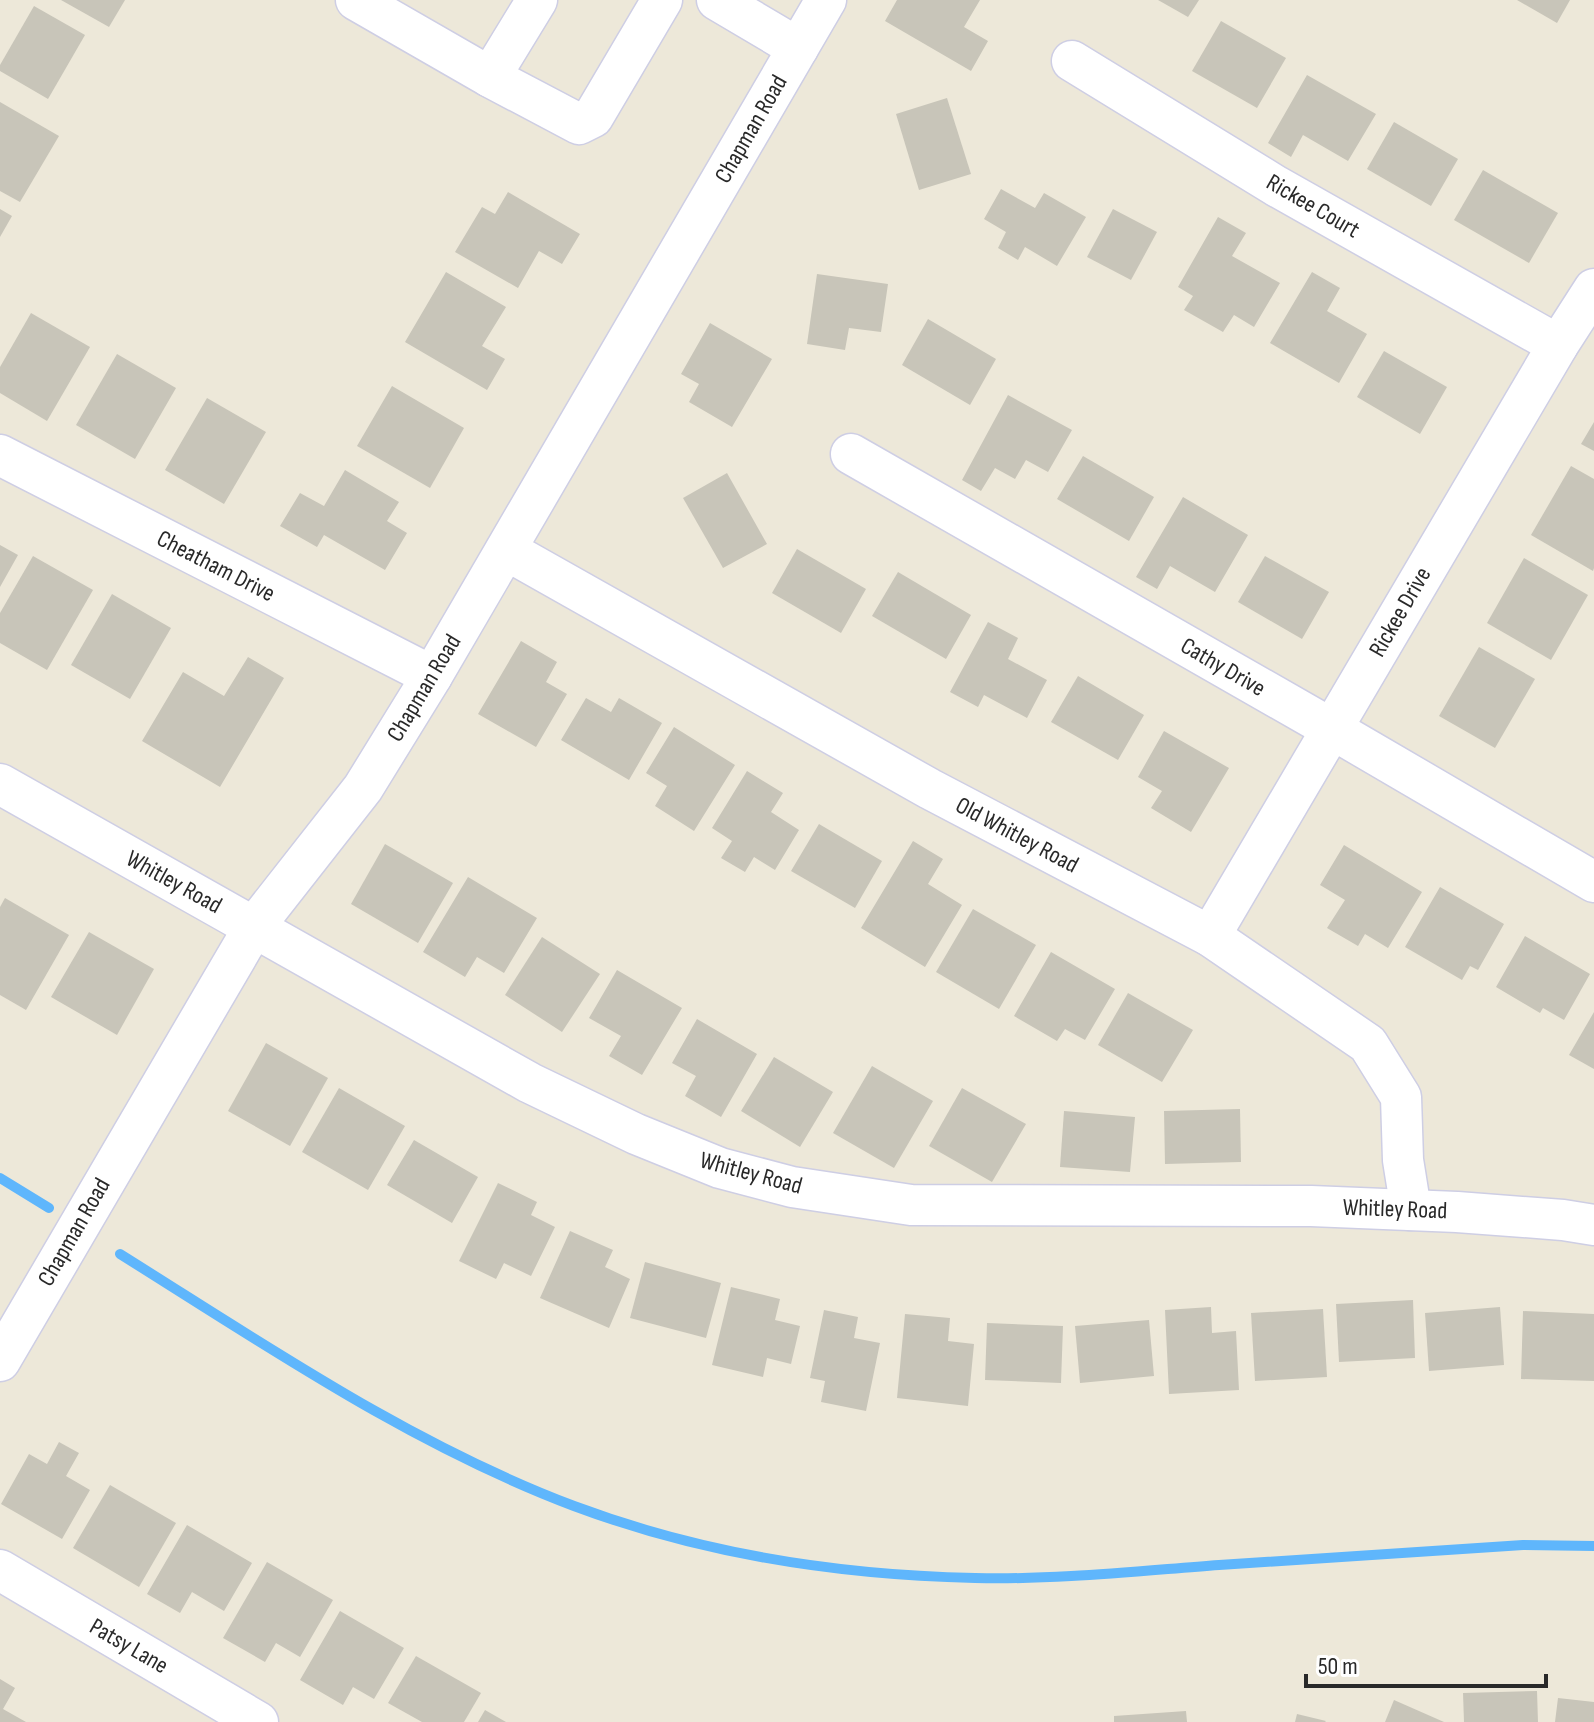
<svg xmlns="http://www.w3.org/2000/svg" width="1594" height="1722" viewBox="0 0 1594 1722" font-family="'Sofia Sans Condensed',sans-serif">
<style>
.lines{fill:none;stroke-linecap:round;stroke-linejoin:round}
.stream{stroke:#5fb6fc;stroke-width:10}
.building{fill:#c8c5b9}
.minor-casing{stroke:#cecee4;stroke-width:43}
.minor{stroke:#fff;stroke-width:40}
.labels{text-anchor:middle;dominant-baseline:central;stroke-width:6;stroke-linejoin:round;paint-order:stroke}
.street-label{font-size:24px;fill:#292929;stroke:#fff}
</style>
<rect width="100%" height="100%" fill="#ede8d9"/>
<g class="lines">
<g class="stream">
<polyline points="0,1178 49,1208"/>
<path d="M120 1254C267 1346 412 1445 574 1506 702 1554 838 1575 975 1578 1056 1580 1138 1571 1219 1565 1321 1559 1422 1552 1523 1545L1594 1546"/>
</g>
</g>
<g class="building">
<polygon points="61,0 125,0 109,27"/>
<polygon points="897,0 980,0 964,27 988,41 971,71 885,21"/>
<polygon points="1158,0 1199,0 1188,17"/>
<polygon points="1517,0 1570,0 1557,23"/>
<polygon points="34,6 85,35 48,99 0,71 0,65"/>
<polygon points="1221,21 1286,58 1257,108 1192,71"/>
<polygon points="1307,75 1376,114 1348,161 1303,135 1291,157 1268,143"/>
<polygon points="947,98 971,174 919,190 896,114"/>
<polygon points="0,102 59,136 20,202 0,191"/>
<polygon points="1394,122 1458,159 1431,206 1367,169"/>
<polygon points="1483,170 1558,213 1529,263 1454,220"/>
<polygon points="1001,189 1035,208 1044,193 1086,217 1057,266 1025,247 1018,260 998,248 1006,232 984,219"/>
<polygon points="508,192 580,234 562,264 539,251 518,288 455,252 482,207 495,214"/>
<polygon points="0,209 12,216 0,237"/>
<polygon points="1113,209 1157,232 1131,280 1087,257"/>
<polygon points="1218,217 1246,233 1232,256 1280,283 1254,327 1234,315 1223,332 1184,310 1193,296 1178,287"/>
<polygon points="446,272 506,307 482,346 505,359 487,390 405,342"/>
<polygon points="1312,272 1340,288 1327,311 1367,334 1339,383 1270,343"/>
<polygon points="817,274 888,284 881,332 849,328 845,350 807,344"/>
<polygon points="31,313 90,347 47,421 0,393 0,367"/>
<polygon points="928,319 996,359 970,405 902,365"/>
<polygon points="710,323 772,359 732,427 689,402 699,384 681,374"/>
<polygon points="1384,351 1447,387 1420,434 1357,397"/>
<polygon points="117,354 176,388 135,459 76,425"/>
<polygon points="392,386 464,428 430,488 357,446"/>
<polygon points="1008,395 1072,430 1048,472 1026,460 1015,479 995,468 981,491 962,480"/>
<polygon points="207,398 266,432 224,504 165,470"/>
<polygon points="1594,422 1594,451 1581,444"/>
<polygon points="1083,456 1154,497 1129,541 1057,499"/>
<polygon points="1571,466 1594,479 1594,568 1593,571 1531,535"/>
<polygon points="345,470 399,502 387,521 407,533 385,570 324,535 317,547 280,526 300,493 324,506"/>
<polygon points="727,473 767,544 723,568 683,498"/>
<polygon points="1183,497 1248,535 1215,592 1170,566 1157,589 1136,577"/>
<polygon points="0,545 18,555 0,587"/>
<polygon points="797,549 866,589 841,633 772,593"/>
<polygon points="33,556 93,590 47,670 0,643 0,613"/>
<polygon points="1265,556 1329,592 1302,639 1238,602"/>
<polygon points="1524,558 1588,595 1551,660 1487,623"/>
<polygon points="898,572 971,615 946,659 872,616"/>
<polygon points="112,594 171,628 130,699 71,665"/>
<polygon points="988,622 1018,638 1008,659 1047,680 1027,718 984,695 978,707 950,692"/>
<polygon points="521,641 557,662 546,682 567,694 536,747 478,714"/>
<polygon points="1479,647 1535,679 1495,748 1439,716"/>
<polygon points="248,657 284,678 220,787 142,741 183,672 224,696"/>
<polygon points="1078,676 1144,715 1118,760 1051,722"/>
<polygon points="586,698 611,712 619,698 662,723 629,780 561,740"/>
<polygon points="674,727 735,765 694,831 655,806 667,786 646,773"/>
<polygon points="1164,731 1229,768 1191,832 1151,808 1162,791 1138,777"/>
<polygon points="747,771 783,793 771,812 799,830 775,870 754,857 745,872 721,858 732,841 712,828"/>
<polygon points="819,824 882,861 855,908 791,871"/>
<polygon points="913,841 943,859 928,884 962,905 925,967 861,928"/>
<polygon points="385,844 453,883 418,943 351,904"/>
<polygon points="1344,845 1422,892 1388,948 1365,934 1358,946 1327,928 1345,900 1320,885"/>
<polygon points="468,877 537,918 504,973 477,957 465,977 423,952"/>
<polygon points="1440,887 1504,924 1478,970 1470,966 1462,980 1405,947"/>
<polygon points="5,898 69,935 26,1010 0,995 0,907"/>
<polygon points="973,909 1036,945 999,1009 936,972"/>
<polygon points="89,932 154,969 117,1035 51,997"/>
<polygon points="1525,936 1590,974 1564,1020 1543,1008 1540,1013 1496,987"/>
<polygon points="542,937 600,974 562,1032 505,995"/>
<polygon points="1051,952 1115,989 1085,1040 1065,1029 1057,1041 1014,1016"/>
<polygon points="617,970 682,1008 642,1075 609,1056 621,1036 589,1018"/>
<polygon points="1128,993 1193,1030 1162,1082 1098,1045"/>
<polygon points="1594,1012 1594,1069 1569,1055"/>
<polygon points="697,1019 757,1054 721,1117 685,1096 696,1076 672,1063"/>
<polygon points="266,1043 328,1078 290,1146 228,1111"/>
<polygon points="774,1057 833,1092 800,1147 741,1111"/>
<polygon points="872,1066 933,1101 894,1168 833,1133"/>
<polygon points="339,1088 405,1126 368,1190 302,1152"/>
<polygon points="962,1088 1026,1124 992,1182 929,1146"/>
<polygon points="1240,1109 1241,1162 1165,1164 1164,1111"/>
<polygon points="1064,1111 1135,1117 1130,1172 1060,1167"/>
<polygon points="414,1140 478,1177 452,1223 387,1185"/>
<polygon points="498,1183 537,1202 531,1215 555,1227 531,1276 504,1263 496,1279 459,1261"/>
<polygon points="570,1231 613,1250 605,1267 630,1279 609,1328 540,1298"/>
<polygon points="645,1262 721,1283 706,1338 630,1318"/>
<polygon points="731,1287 780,1299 775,1320 800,1326 791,1364 767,1358 763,1377 712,1365"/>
<polygon points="1413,1300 1415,1358 1339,1362 1336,1304"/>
<polygon points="1211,1307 1212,1333 1236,1331 1239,1390 1169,1394 1165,1310"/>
<polygon points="1500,1307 1504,1365 1429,1371 1425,1313"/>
<polygon points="1323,1309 1327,1377 1255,1381 1251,1313"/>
<polygon points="824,1310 858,1317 854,1338 880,1343 866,1411 821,1402 825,1381 810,1378"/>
<polygon points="1523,1311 1594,1314 1594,1381 1521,1379"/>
<polygon points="905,1314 950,1318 948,1341 974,1344 968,1406 897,1398"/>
<polygon points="1149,1320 1154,1376 1080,1383 1075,1326"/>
<polygon points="987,1323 1063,1326 1061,1383 985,1380"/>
<polygon points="59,1442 79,1453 66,1476 90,1490 62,1539 1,1504 29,1454 47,1464"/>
<polygon points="110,1485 176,1523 139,1587 73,1548"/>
<polygon points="187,1525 252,1563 224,1611 192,1592 180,1613 147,1594"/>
<polygon points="267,1562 333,1600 300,1657 276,1643 265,1662 223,1638"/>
<polygon points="340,1611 404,1648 374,1699 353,1687 343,1705 300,1680"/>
<polygon points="416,1656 481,1693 464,1722 422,1722 388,1703"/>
<polygon points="0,1679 15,1688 3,1709 26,1722 0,1722"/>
<polygon points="1537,1691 1538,1722 1464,1722 1463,1693"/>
<polygon points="1558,1698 1594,1702 1594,1722 1555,1722"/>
<polygon points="1394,1700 1444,1722 1385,1722"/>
<polygon points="485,1710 506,1722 478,1722"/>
<polygon points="1186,1711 1187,1722 1114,1722 1114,1716"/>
<polygon points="1297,1714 1326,1721 1325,1722 1295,1722"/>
</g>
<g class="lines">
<defs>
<g id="minor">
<polyline points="356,0 490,77 579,124 593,117 662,0"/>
<polyline points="717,0 798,48"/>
<polyline points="1072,61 1276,186 1558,345"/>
<polyline points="490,77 537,0"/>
<polyline points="851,454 1332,729 1594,882"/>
<polyline points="0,455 432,676"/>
<polyline points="506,550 930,789 1210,936 1368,1044 1401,1097 1403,1160 1411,1210"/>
<polyline points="0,784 530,1083 636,1134 720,1168 792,1187 911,1205 1311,1206 1457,1212 1563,1220 1594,1225"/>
<polyline points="1210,936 1558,345 1594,289"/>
<polyline points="0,1361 254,927 363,788 432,676 826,0"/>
<polyline points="0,1570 258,1722"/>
</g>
</defs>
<use href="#minor" class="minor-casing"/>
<use href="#minor" class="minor"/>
</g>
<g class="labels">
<g class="street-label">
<text transform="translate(751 129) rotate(-60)">Chapman Road</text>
<text transform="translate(1313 206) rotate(30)">Rickee Court</text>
<text transform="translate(216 566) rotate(27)">Cheatham Drive</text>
<text transform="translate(1400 612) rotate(-60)">Rickee Drive</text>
<text transform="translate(1223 667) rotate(30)">Cathy Drive</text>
<text transform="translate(424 688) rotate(-59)">Chapman Road</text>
<text transform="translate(1017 835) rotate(28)">Old Whitley Road</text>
<text transform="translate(174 882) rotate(29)">Whitley Road</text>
<text transform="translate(751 1173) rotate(15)">Whitley Road</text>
<text transform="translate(1395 1209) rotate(2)">Whitley Road</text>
<text transform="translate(74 1232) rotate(-60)">Chapman Road</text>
<text transform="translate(129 1646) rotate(30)">Patsy Lane</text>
</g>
</g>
<path d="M1306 1674v12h240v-12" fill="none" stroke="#292929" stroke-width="4"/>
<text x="1318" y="1674" font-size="24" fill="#292929" stroke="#ffffff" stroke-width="6" paint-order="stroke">50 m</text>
</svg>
